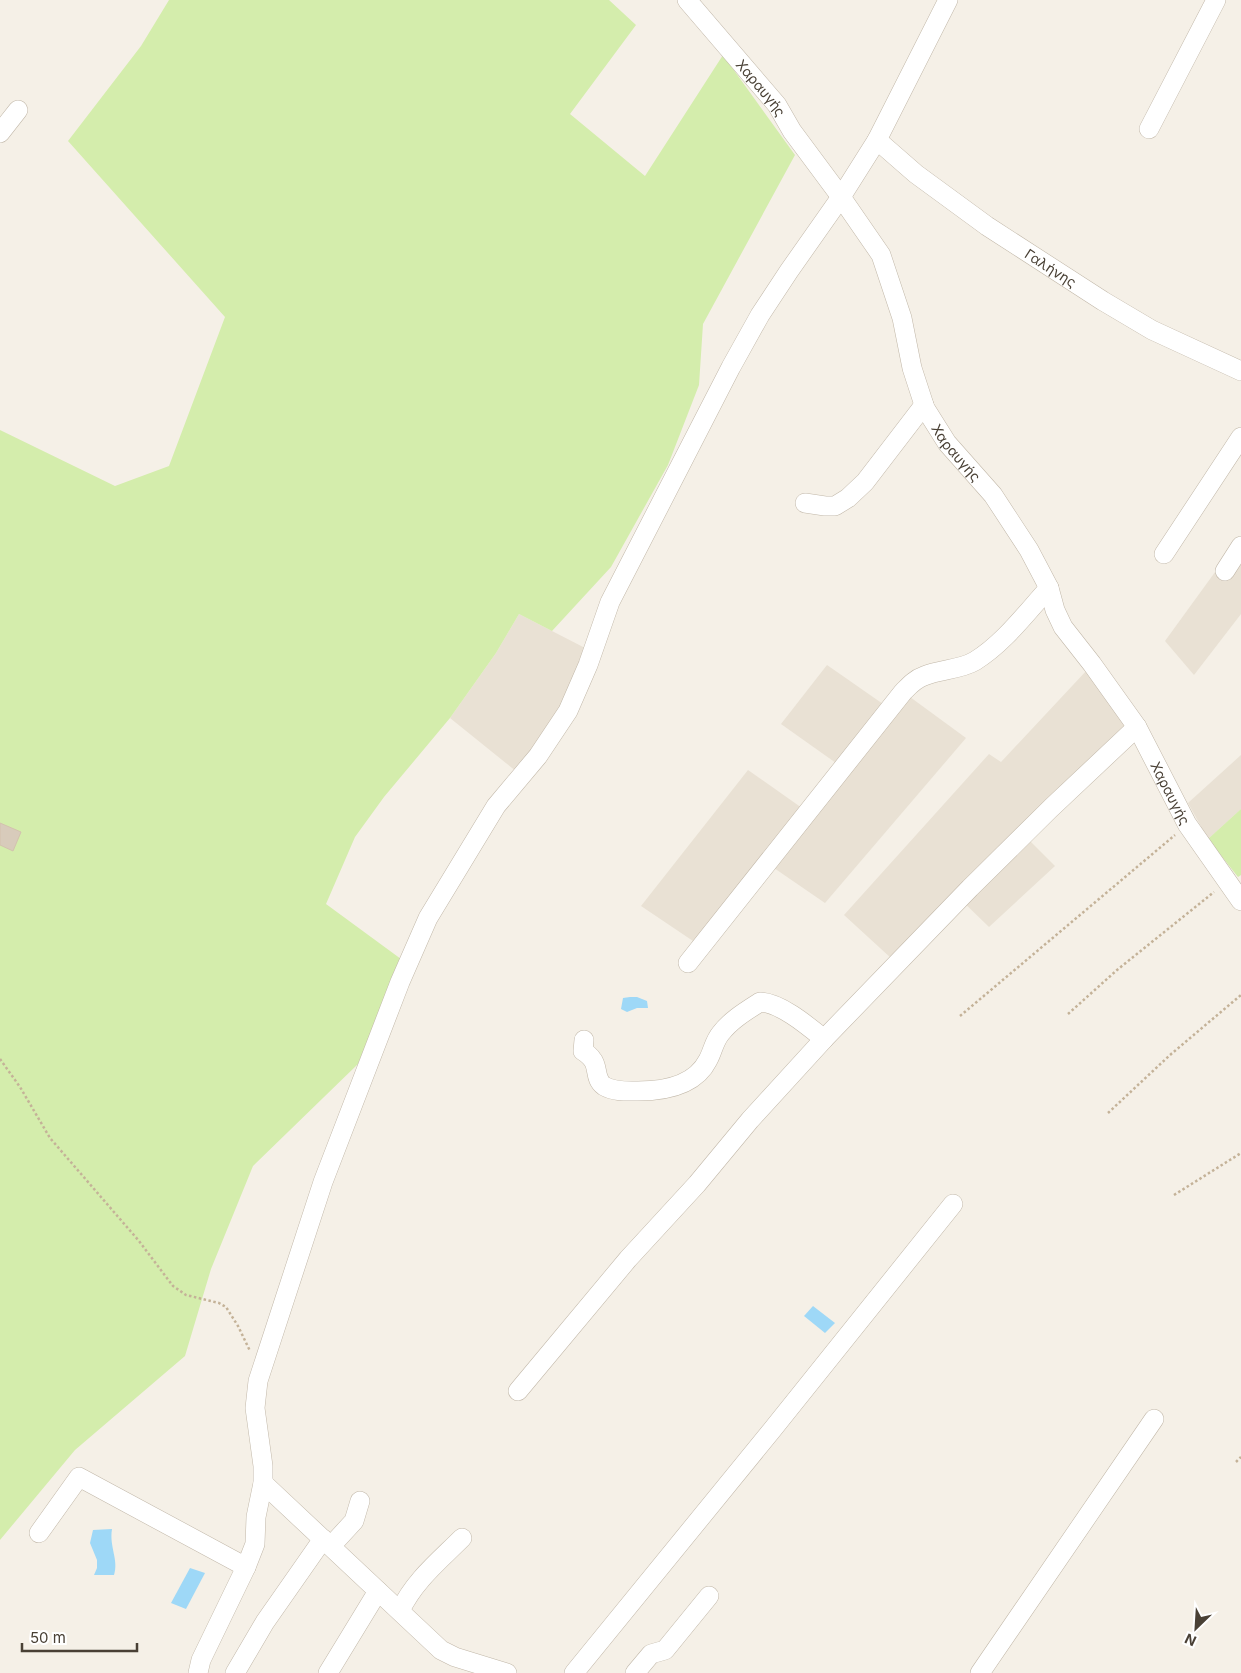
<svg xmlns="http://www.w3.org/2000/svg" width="1241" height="1673" viewBox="0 0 1241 1673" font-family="Inter,sans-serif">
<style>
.residential{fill:#e9e1d4}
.green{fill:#d4edac}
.water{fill:#9ed8f7}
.building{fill:#d8cbbb;stroke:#d3c2ae}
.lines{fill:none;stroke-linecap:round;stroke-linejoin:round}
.minor-casing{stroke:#c1b7a8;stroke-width:20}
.path{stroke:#c4b298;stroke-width:2.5;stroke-dasharray:2.5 2.5;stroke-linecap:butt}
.minor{stroke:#fff;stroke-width:19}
.labels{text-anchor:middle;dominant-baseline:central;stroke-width:4;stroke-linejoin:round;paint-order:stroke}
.street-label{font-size:14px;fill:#494035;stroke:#fff}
</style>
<rect width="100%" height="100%" fill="#f5f0e7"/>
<g class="residential">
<polygon points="1241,554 1241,614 1194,675 1165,641 1218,568"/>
<polygon points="519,614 587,649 557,717 517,772 450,718 496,653"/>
<polygon points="827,665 883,704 836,763 781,724"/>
<polygon points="1087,670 1129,728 1019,830 1055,866 989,927 956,895 892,959 844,915 989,754 1001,762"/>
<polygon points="910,697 966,738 825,903 774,868"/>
<polygon points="1241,755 1241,809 1208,839 1188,803"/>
<polygon points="748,770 802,808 696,943 641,906"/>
</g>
<g class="green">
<polygon points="169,0 609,0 636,25 570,114 645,176 723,55 795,155 703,324 699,385 668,465 611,567 552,631 519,614 496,653 450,718 384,797 355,837 326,904 401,959 358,1064 253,1166 211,1269 185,1356 75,1450 0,1540 0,430 115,486 169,466 225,317 68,141 141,46"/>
<polygon points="1241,809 1241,875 1238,877 1208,839"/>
</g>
<g class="water">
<polygon points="630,997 637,997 647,1001 648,1008 637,1008 627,1012 621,1009 623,998"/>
<polygon points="813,1306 835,1323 825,1333 804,1316"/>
<path d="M112 1529C109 1547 119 1560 114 1575H94L97 1568V1560L90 1543 93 1530Z"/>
<polygon points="190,1568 205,1573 186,1609 171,1603"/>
</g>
<polygon class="building" points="0,823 21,832 13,851 0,845"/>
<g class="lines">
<defs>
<g id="minor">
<path id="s1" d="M687 0 777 105 792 131 841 197 881 255 902 318 912 368 925 408 947 443 993 495 1029 550 1049 588 1055 610 1063 627 1092 664 1137 727 1187 824 1241 901"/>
<polyline points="1149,129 1216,0"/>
<polyline points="0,133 18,110"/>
<path id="s2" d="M877 140 916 174 987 226 1103 301 1152 330 1241 371"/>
<polyline points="805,503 825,506 835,506 848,498 865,482 924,405"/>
<polyline points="1164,554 1241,437"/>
<polyline points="1225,571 1241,546"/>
<path d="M688 963 903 692C909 686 915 679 924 676 940 669 960 670 975 661 1004 643 1026 613 1049 588"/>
<path d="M584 1040 583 1051C586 1053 590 1056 592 1059 599 1067 594 1079 604 1086 614 1092 627 1091 638 1091 664 1091 695 1086 708 1060 713 1051 714 1041 721 1033 731 1020 746 1011 760 1002 781 1003 808 1026 824 1039"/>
<polyline points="518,1391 628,1259 697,1184 750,1120 824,1039 970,888 1051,808 1137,727"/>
<polyline points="263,1483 441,1650 455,1657 507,1673"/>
<polyline points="39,1533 79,1477 246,1567"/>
<polyline points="331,1546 354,1521 360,1501"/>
<path d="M400 1611C414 1581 439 1561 462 1538"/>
<polyline points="198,1673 201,1660 246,1567 255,1544 256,1517 263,1483 263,1466 255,1408 258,1381 323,1182 400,982 428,918 496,806 538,756 568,711 588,665 610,602 731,367 760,315 789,271 841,197 877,140 948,0"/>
<polyline points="235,1673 265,1622 323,1539"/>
<polyline points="328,1673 378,1591"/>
<polyline points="574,1673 772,1430 953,1204"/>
<polyline points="635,1673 651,1654 665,1650 709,1596"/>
<polyline points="980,1673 1154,1419"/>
</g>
</defs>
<use href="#minor" class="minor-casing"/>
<g class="path">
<polyline points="1068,1014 1117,970 1214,892"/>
<polyline points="960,1016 1175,835"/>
<polyline points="0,1059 20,1087 50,1138 139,1241 173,1286 186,1295 219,1303 226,1307 238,1326 250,1351"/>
<polyline points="1108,1113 1170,1055 1241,995"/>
<polyline points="1174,1195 1241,1153"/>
<polyline points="1236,1462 1241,1457"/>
</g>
<use href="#minor" class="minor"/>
</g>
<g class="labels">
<g class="street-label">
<text stroke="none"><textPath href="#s1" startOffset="115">Χαραυγής</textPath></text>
<text stroke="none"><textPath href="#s2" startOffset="216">Γαλήνης</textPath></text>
<text stroke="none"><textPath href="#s1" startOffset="535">Χαραυγής</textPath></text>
<text stroke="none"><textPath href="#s1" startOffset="940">Χαραυγής</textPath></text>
</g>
</g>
<g transform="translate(1196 1628) rotate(205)" stroke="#ffffff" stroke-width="4" paint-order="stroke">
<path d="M0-4L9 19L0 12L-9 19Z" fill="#494035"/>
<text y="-8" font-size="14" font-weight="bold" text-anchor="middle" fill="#494035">N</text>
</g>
<path d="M22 1643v8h115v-8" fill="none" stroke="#494035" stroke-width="2.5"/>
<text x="30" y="1643" font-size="15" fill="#494035" stroke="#ffffff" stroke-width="4" paint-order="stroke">50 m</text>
</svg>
